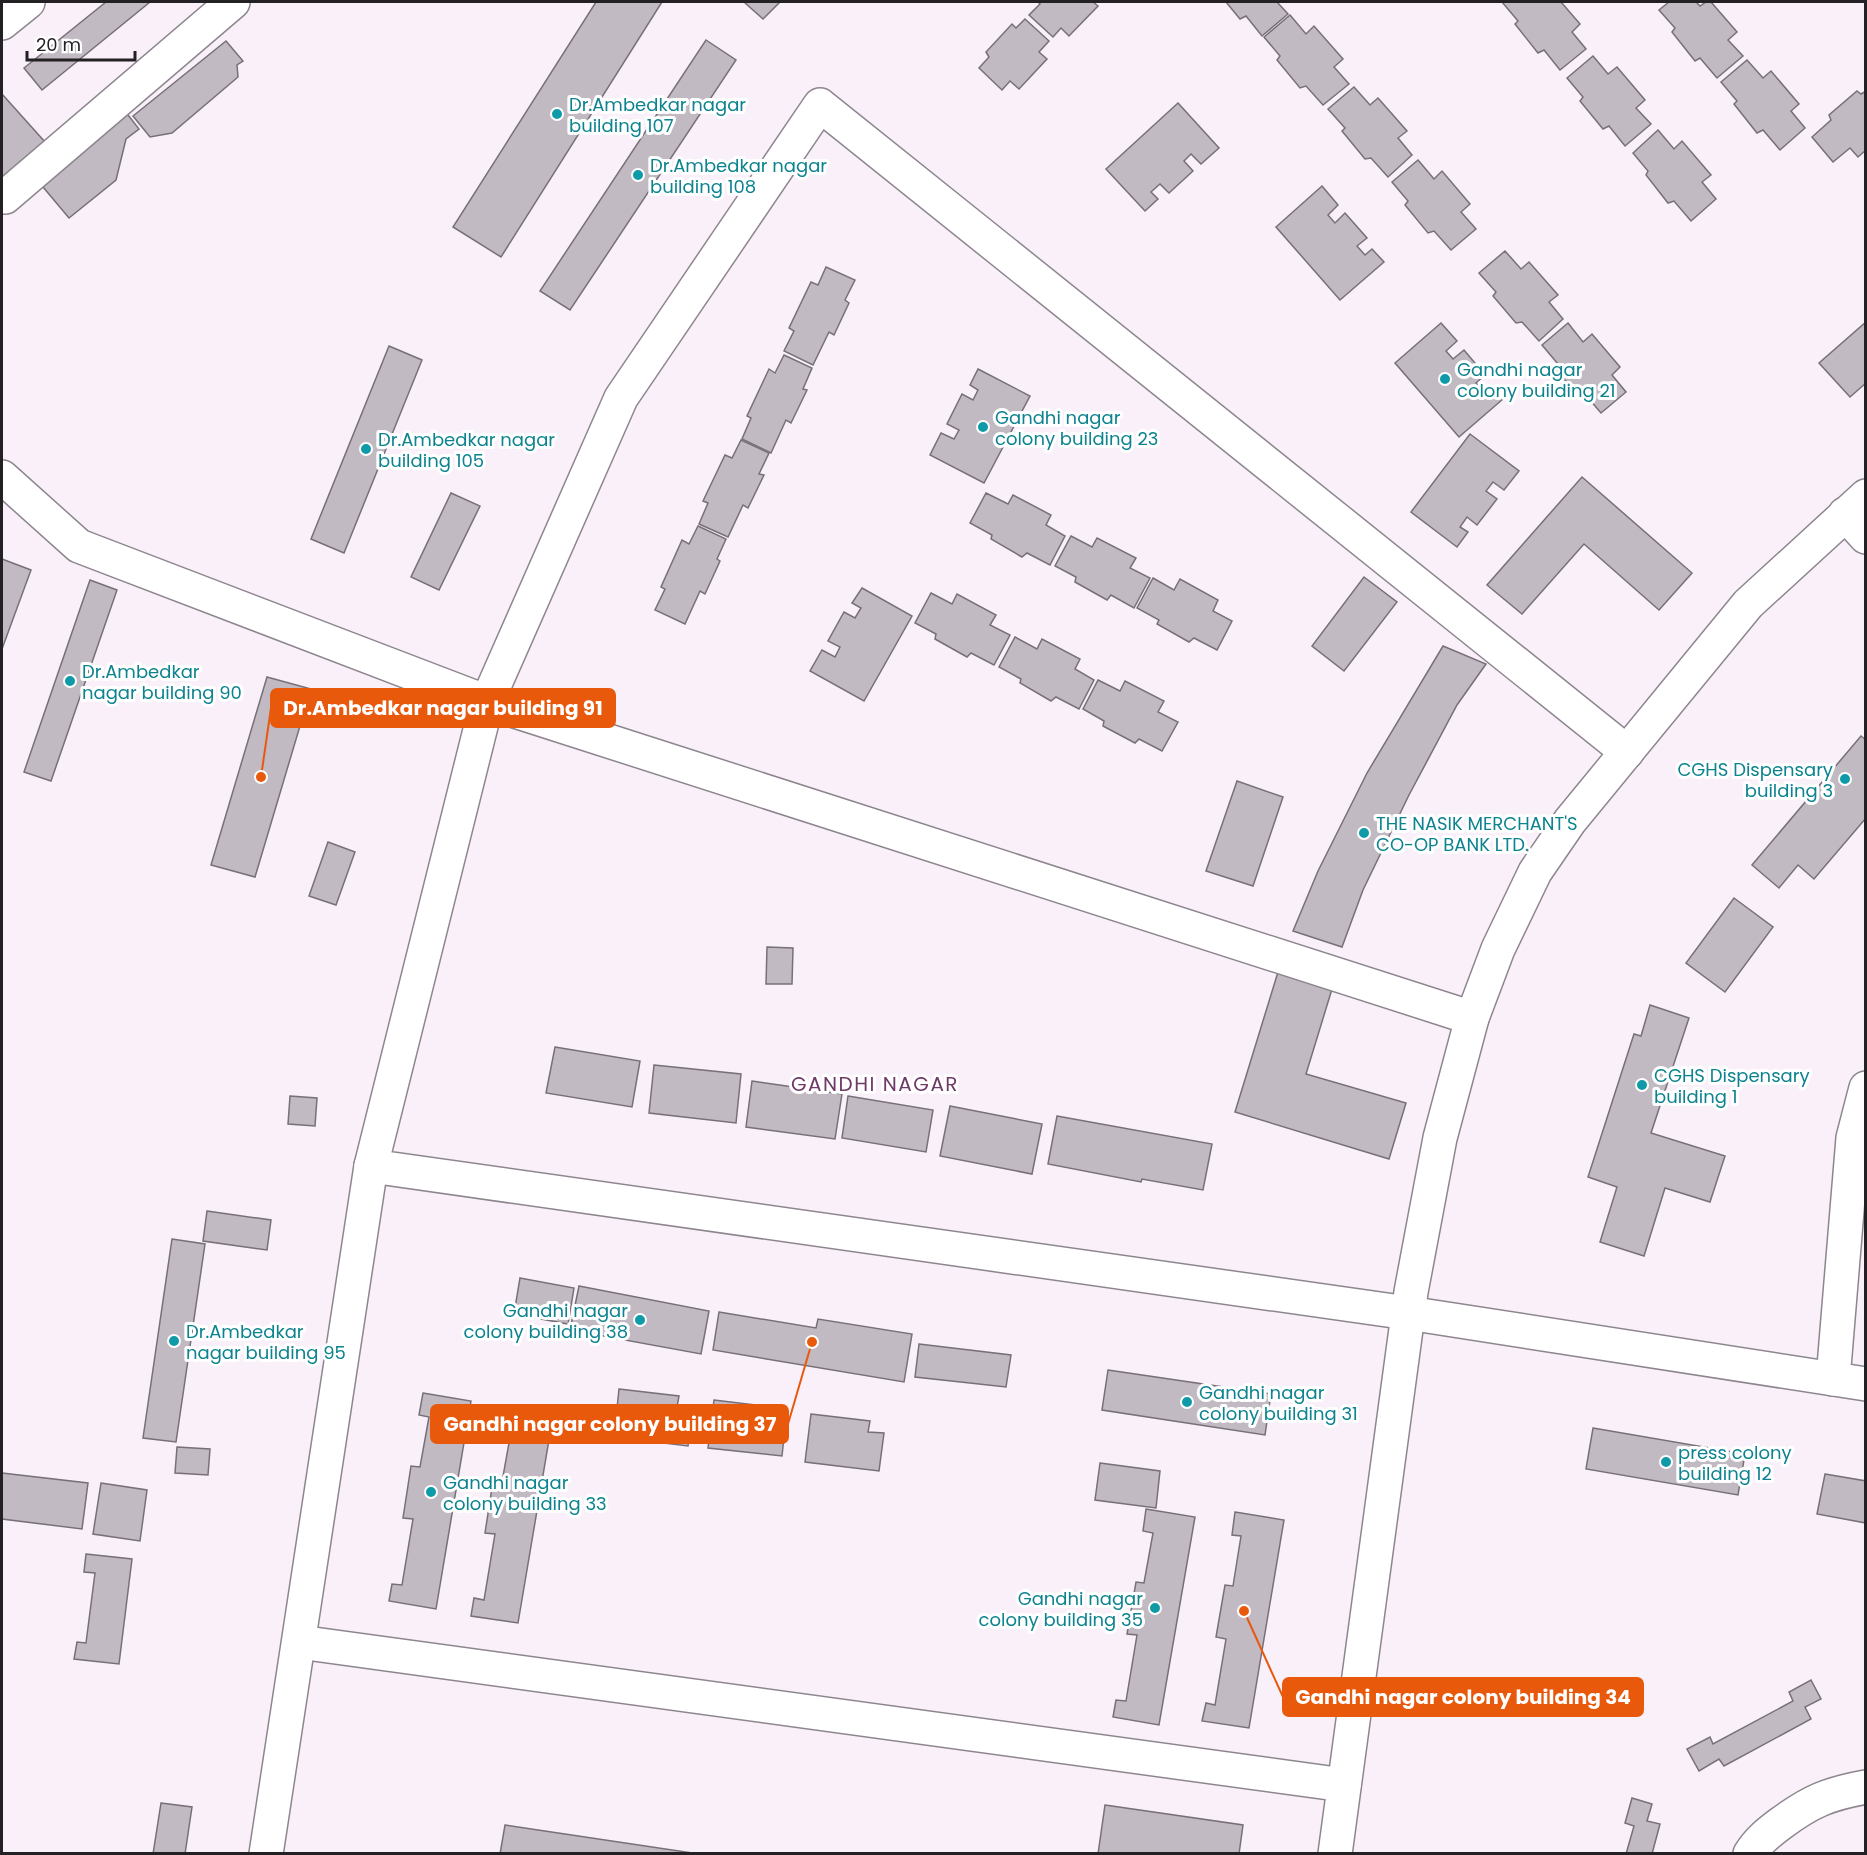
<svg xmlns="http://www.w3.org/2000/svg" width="1867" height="1855" viewBox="0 0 1867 1855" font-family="Poppins,sans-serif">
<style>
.building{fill:#c2bac3;stroke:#777078;stroke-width:1.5}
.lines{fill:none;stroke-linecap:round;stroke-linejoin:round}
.minor-casing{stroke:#8e868f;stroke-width:36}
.minor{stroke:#fff;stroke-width:33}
.culture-dot{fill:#0f9aa8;stroke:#fff;stroke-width:2}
.labels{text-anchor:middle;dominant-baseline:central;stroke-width:6;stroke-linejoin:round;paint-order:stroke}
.culture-label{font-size:18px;fill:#0d838f;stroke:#fff;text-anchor:start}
.neighbourhood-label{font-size:20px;letter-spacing:1.5px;fill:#6f3968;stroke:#fff}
.leader{fill:none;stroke:#e8590c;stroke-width:2}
.callout-dot{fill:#e8590c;stroke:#fff;stroke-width:2}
.callout{fill:#e8590c;stroke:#e8590c;stroke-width:2}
.callout-label{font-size:20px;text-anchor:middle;font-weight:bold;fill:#fff}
</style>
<rect width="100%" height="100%" fill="#f9f0fa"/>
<g class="building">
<polygon points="106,2 150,2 42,90 24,68"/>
<polygon points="596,2 662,2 501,257 453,227"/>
<polygon points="744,2 780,2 763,19"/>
<polygon points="1038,2 1093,2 1098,6 1069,36 1061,28 1053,37 1029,15 1040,4"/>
<polygon points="1226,2 1277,2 1288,14 1262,36 1246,16 1240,19"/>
<polygon points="1502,2 1561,2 1580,24 1572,32 1586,49 1560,70 1544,50 1538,53 1515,24 1518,21"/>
<polygon points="1669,2 1696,2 1700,6 1706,2 1711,2 1737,32 1728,40 1743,56 1717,78 1700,58 1695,61 1672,32 1675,28 1659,10"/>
<polygon points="1290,15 1306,34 1314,26 1343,59 1334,67 1349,84 1323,105 1306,86 1300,88 1277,60 1280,56 1264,37"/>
<polygon points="1025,19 1049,41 1039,52 1047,59 1019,89 1010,81 1002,90 979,68 989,57 986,52 1012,24 1016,28"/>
<polygon points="706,40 736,60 570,310 540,291"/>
<polygon points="226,41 243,61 237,65 238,77 172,133 150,137 133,116"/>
<polygon points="1593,56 1608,74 1617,67 1645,100 1636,108 1651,124 1625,146 1609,126 1603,129 1580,101 1583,97 1567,78"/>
<polygon points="1747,60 1763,78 1771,71 1799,104 1791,111 1805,128 1780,150 1763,130 1757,133 1734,104 1737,101 1721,82"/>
<polygon points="1354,87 1370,105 1378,98 1407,131 1398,138 1412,155 1388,177 1371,158 1365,159 1342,131 1345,128 1328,109"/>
<polygon points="1857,91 1861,94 1866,91 1866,150 1858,157 1850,148 1833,162 1812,137 1831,120 1829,115"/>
<polygon points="2,94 45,142 2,179"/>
<polygon points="1178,103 1219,148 1201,164 1191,154 1184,161 1193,171 1169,193 1160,184 1151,192 1158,199 1145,211 1106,169"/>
<polygon points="125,111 139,129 126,139 116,180 69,218 38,181"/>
<polygon points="1658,130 1674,149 1682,141 1711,175 1702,182 1716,199 1691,221 1674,201 1668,203 1646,175 1648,171 1633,153"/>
<polygon points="1418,160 1434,179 1442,171 1470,204 1461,212 1476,229 1451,250 1434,231 1428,233 1405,205 1408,201 1392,182"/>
<polygon points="1322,186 1338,205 1328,215 1335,223 1345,213 1367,238 1357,246 1365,255 1372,249 1384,262 1340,300 1276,227"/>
<polygon points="1505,251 1521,269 1529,262 1558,295 1549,302 1563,319 1539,341 1522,322 1516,323 1493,296 1496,292 1479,273"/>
<polygon points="826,267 855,280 845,300 849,303 834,335 829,332 813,365 784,351 794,331 789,328 811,282 818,285"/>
<polygon points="1866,322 1866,383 1850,397 1819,363"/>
<polygon points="1441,323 1457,341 1446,351 1453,359 1464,350 1485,375 1476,383 1484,392 1491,386 1503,399 1459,437 1395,363"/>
<polygon points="1568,323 1583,342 1592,334 1620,367 1612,375 1626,392 1601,413 1584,393 1578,396 1555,368 1558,364 1542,345"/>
<polygon points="389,346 422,360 344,553 311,539"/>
<polygon points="784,355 812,368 803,389 807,390 791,423 786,420 771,453 742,439 751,418 747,416 769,369 775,373"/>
<polygon points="978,369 1030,396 984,483 930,455 941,433 954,439 959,430 947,424 962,394 973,400 978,390 970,385"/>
<polygon points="1470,434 1519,471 1504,490 1493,482 1486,491 1497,499 1477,525 1467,517 1460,527 1468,532 1457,547 1411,512"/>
<polygon points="741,440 769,453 759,474 764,475 748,508 743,505 728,537 699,524 708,503 703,501 725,455 732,458"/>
<polygon points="1582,477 1692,573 1659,610 1584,544 1522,614 1487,585"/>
<polygon points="451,493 480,506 439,590 411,577"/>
<polygon points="986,493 1008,504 1013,495 1051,515 1046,525 1065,536 1050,565 1027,553 1022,557 991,539 992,535 970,523"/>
<polygon points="698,526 726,539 717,559 720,561 705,594 700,591 685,624 655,610 665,589 661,587 682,540 689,544"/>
<polygon points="1071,536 1092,547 1097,538 1136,558 1130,568 1150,578 1134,608 1111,595 1107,600 1075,582 1076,577 1055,566"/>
<polygon points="2,559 31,570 2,649"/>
<polygon points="1364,577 1397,602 1344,671 1312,646"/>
<polygon points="1153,578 1174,590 1180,579 1218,600 1213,611 1232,621 1217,650 1194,638 1189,642 1157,624 1159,620 1137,608"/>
<polygon points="90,580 117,590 51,781 24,772"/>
<polygon points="862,588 912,616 864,701 810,671 822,650 835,657 840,647 828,641 844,612 855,618 861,608 852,603"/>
<polygon points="931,593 952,604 957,594 996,615 990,625 1010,635 994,665 971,653 967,657 935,639 936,634 915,623"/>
<polygon points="1015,637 1037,649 1042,639 1080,659 1075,669 1094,680 1079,709 1056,697 1051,701 1020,683 1021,679 999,667"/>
<polygon points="1443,646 1486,664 1457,705 1409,795 1363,890 1342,947 1293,931 1318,871 1367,773"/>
<polygon points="267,677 311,689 255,877 211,865"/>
<polygon points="1098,680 1120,691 1125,681 1164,701 1158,712 1178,722 1162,751 1139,739 1135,743 1103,726 1104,721 1083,709"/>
<polygon points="1861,736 1866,740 1866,818 1814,879 1798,865 1779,888 1752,865"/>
<polygon points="1237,781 1283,797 1253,886 1206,871"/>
<polygon points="328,842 355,852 336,905 309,896"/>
<polygon points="1734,898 1773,927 1725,992 1686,963"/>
<polygon points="767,947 793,948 792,984 766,984"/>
<polygon points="1282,959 1336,976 1306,1074 1406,1103 1389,1159 1235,1112"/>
<polygon points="1650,1005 1689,1018 1651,1133 1725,1156 1710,1202 1665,1188 1644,1256 1600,1242 1617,1187 1588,1177 1634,1034 1641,1036"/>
<polygon points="555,1047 640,1061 632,1107 546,1093"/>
<polygon points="654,1065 741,1074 736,1123 649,1113"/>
<polygon points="752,1081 842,1094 835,1139 746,1127"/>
<polygon points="290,1096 317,1098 315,1126 288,1124"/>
<polygon points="848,1096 933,1110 926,1152 842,1138"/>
<polygon points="950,1106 1042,1124 1032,1174 940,1156"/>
<polygon points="1057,1116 1212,1144 1203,1190 1142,1179 1141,1182 1048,1164"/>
<polygon points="207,1211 271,1220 267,1250 203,1241"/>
<polygon points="172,1239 205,1244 176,1442 143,1438"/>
<polygon points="520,1278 574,1288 568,1324 514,1314"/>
<polygon points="579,1286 709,1311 701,1354 570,1330"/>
<polygon points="719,1312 816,1328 818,1319 912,1334 904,1382 713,1350"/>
<polygon points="919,1344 1011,1355 1006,1387 915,1377"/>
<polygon points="1108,1370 1271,1394 1265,1435 1102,1410"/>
<polygon points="619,1389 679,1396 677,1407 693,1409 688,1446 614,1437"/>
<polygon points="423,1393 471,1401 436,1609 389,1601 392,1584 402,1585 413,1519 403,1518 411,1466 420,1467 429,1417 419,1415"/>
<polygon points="714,1400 773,1407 771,1417 786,1419 782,1456 708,1448"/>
<polygon points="505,1408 553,1416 518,1623 471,1616 474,1598 484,1600 495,1534 485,1533 493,1481 502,1482 511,1432 501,1430"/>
<polygon points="811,1414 870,1421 868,1432 884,1433 879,1471 805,1462"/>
<polygon points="1593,1428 1745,1454 1738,1495 1586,1469"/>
<polygon points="177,1447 210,1449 208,1475 175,1473"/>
<polygon points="1100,1463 1160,1471 1156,1508 1095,1500"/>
<polygon points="2,1473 88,1483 82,1529 2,1519"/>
<polygon points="1825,1474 1866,1481 1866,1523 1817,1514"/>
<polygon points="101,1483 147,1490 140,1541 93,1534"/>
<polygon points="1146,1509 1195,1517 1159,1725 1113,1717 1116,1700 1126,1701 1137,1635 1127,1634 1136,1582 1144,1583 1153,1533 1143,1531"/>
<polygon points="1235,1512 1284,1520 1249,1728 1202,1721 1206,1703 1215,1705 1226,1639 1216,1637 1225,1585 1233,1586 1241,1536 1232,1535"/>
<polygon points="86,1554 132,1559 119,1664 74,1659 77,1642 86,1643 95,1573 84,1572"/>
<polygon points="1811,1680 1821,1699 1805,1707 1811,1719 1724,1766 1719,1759 1699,1771 1687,1749 1710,1737 1713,1744 1793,1701 1789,1692"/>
<polygon points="1632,1798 1652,1804 1647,1821 1660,1824 1652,1854 1626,1854 1634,1826 1625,1823"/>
<polygon points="161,1803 192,1807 185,1854 153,1854"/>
<polygon points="1105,1805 1243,1825 1239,1854 1098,1854"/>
<polygon points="505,1825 699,1854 500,1854"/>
</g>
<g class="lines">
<defs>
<g id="minor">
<polyline points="2,23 28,2"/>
<polyline points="2,197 5,197 233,2"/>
<polyline points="2,477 79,546 487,702 621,398 820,105 1627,752"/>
<polyline points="1845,514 1866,537"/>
<polyline points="1472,1018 487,702 371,1166 1408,1313 1866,1384"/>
<polyline points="1833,1379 1853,1138 1866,1088"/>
<polyline points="299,1642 1344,1785"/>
<polyline points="266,1854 371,1166"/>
<polyline points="1335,1854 1411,1292 1440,1138 1472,1018 1498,949 1535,872 1570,821 1748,604 1866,496"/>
<path d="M1750 1854C1758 1841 1768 1833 1780 1824 1811 1801 1828 1794 1866 1787"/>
</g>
</defs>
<use href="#minor" class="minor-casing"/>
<use href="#minor" class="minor"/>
</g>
<g class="culture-dot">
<circle cx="557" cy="114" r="6"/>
<circle cx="638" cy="175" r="6"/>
<circle cx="1445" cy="379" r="6"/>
<circle cx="983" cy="427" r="6"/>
<circle cx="366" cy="449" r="6"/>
<circle cx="70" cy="681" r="6"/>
<circle cx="1845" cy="779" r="6"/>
<circle cx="1364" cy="833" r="6"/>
<circle cx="1642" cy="1085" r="6"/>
<circle cx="640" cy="1320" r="6"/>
<circle cx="174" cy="1341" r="6"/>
<circle cx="1187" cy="1402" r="6"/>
<circle cx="1666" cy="1462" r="6"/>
<circle cx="431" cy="1492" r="6"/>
<circle cx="1155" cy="1608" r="6"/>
</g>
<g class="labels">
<g class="culture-label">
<text x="569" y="104">Dr.Ambedkar nagar<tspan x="569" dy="21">building 107</tspan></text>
<text x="650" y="165">Dr.Ambedkar nagar<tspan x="650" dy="21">building 108</tspan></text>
<text x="1457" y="369">Gandhi nagar<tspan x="1457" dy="21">colony building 21</tspan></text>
<text x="995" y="417">Gandhi nagar<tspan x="995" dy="21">colony building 23</tspan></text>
<text x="378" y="439">Dr.Ambedkar nagar<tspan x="378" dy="21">building 105</tspan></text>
<text x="82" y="671">Dr.Ambedkar<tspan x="82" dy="21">nagar building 90</tspan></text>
<text x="1833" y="769" text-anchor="end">CGHS Dispensary<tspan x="1833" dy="21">building 3</tspan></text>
<text x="1376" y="823">THE NASIK MERCHANT'S<tspan x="1376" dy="21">CO-OP BANK LTD.</tspan></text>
<text x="1654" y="1075">CGHS Dispensary<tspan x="1654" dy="21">building 1</tspan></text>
<text x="628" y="1310" text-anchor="end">Gandhi nagar<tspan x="628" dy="21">colony building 38</tspan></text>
<text x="186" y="1331">Dr.Ambedkar<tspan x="186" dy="21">nagar building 95</tspan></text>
<text x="1199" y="1392">Gandhi nagar<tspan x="1199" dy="21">colony building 31</tspan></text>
<text x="1678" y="1452">press colony<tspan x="1678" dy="21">building 12</tspan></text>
<text x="443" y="1482">Gandhi nagar<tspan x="443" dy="21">colony building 33</tspan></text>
<text x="1143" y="1598" text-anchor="end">Gandhi nagar<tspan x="1143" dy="21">colony building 35</tspan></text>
</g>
<g class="neighbourhood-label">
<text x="875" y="1084">GANDHI NAGAR</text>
</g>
</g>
<path class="leader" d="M261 777L271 708M812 1342L788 1424M1244 1611L1283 1697"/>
<g class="callout-dot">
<circle cx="261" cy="777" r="6"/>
<circle cx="812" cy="1342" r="6"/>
<circle cx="1244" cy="1611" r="6"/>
</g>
<g class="callout">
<rect x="271" y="689" width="344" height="38" rx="6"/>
<rect x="431" y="1405" width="357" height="38" rx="6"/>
<rect x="1283" y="1678" width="360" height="38" rx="6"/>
</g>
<g class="callout-label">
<text x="443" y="715">Dr.Ambedkar nagar building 91</text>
<text x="610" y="1431">Gandhi nagar colony building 37</text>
<text x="1463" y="1704">Gandhi nagar colony building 34</text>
</g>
<rect width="1867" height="1855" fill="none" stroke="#242125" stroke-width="6"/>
<path d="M27 51v9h108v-9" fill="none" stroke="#242125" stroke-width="3"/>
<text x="36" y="51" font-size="18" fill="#242125" stroke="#ffffff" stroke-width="4.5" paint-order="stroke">20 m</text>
</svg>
